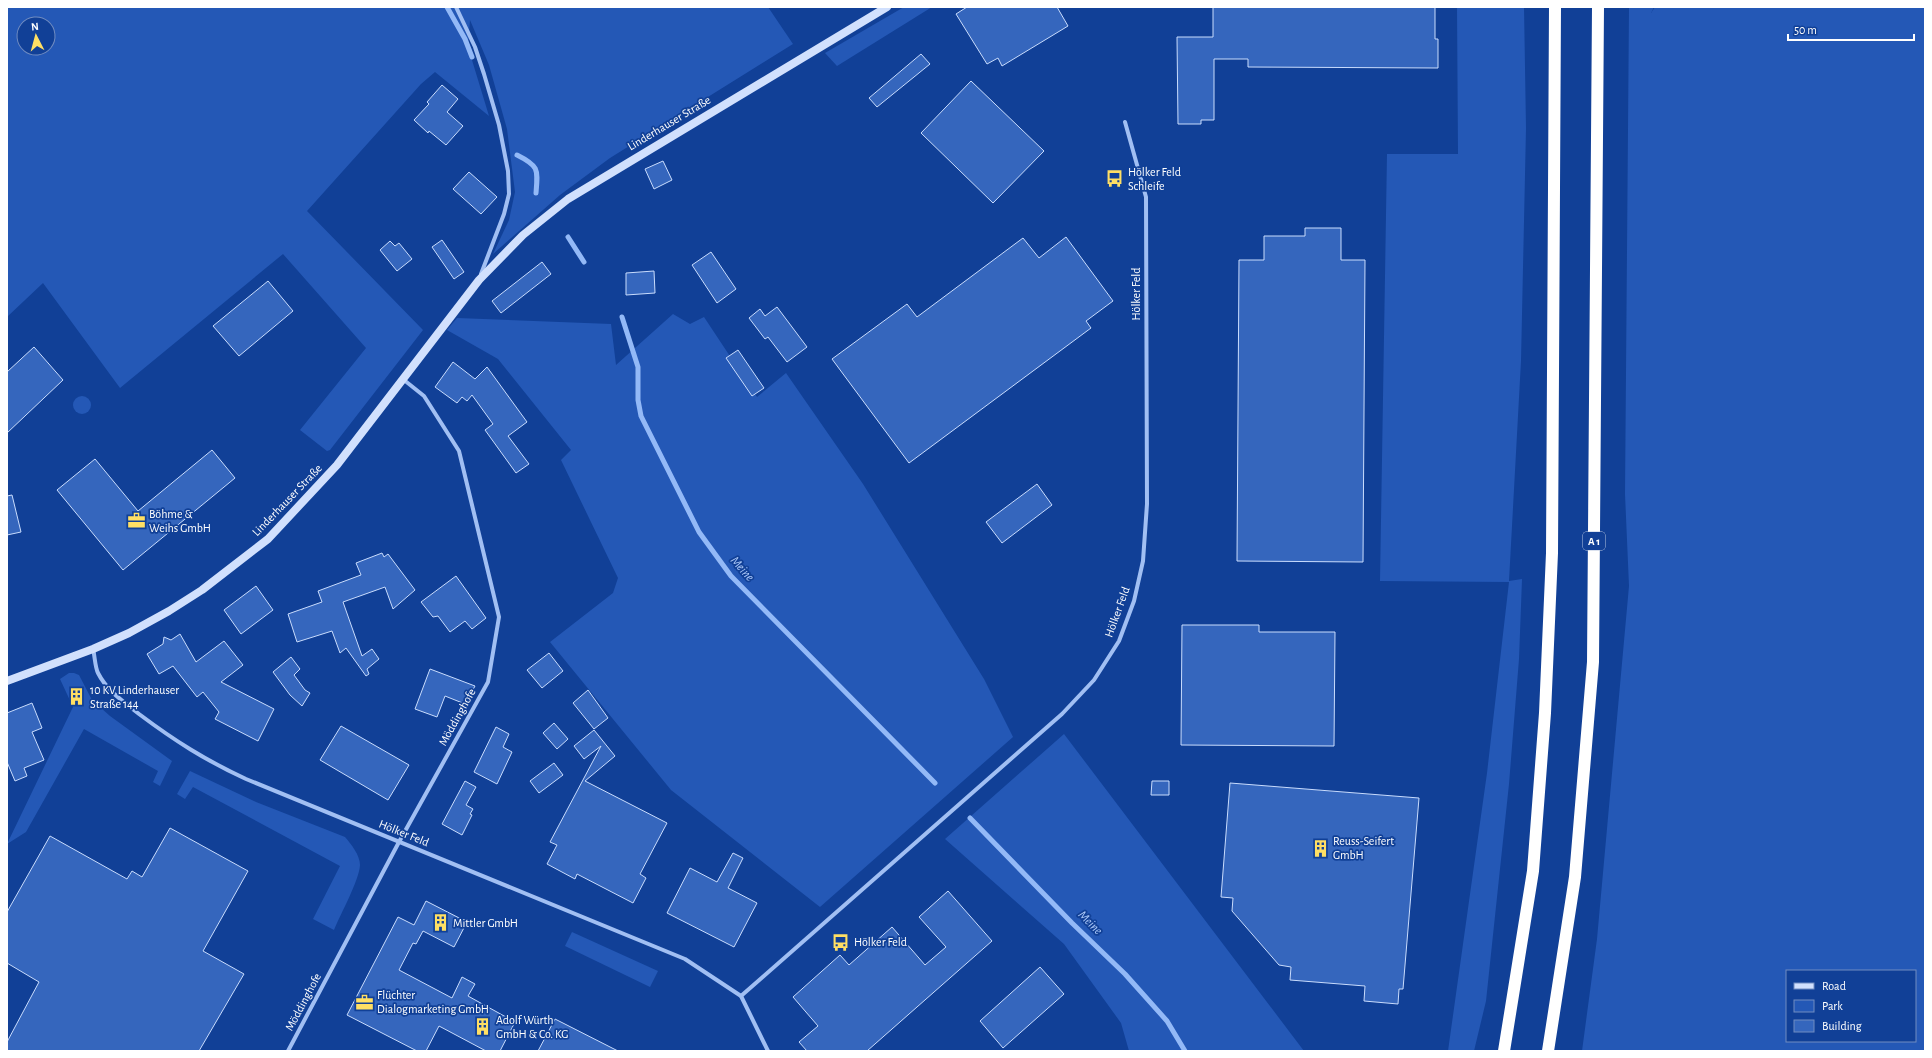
<svg xmlns="http://www.w3.org/2000/svg" width="1932" height="1058" viewBox="0 0 1932 1058" font-family="'Alegreya Sans',sans-serif">
<style>
.green{fill:#2458b6;fill-rule:evenodd}
.lines{fill:none;stroke-linecap:round;stroke-linejoin:round}
.stream{stroke:#93b9f7;stroke-width:5}
.building{fill:#3566bd;stroke:#c9dcfd}
.street{stroke:#a1bff3;stroke-width:4}
.secondary{stroke:#d1e0fd;stroke-width:8}
.highway{stroke:#fff;stroke-width:12}
.labels{text-anchor:middle;dominant-baseline:central;stroke-width:3.5;stroke-linejoin:round;paint-order:stroke}
.shield{fill:#114097;stroke:#b8c6e0;stroke-width:1}
.shield-label{font-size:11px;font-weight:bold;fill:#fff}
.street-label{font-size:12px;fill:#fff;stroke:#114097}
.poi-label{font-size:12px;fill:#fff;stroke:#114097;text-anchor:start}
.water-label{font-size:13px;font-style:italic;fill:#aecafa;stroke:#114097}
</style>
<rect width="100%" height="100%" fill="#114097"/>
<g class="green">
<path d="M7 7H768L793 44 610 158 560 195 493 254 509 220 515 192 507 129 489 65 470 20 468 47 489 116 435 72 421 84 307 211 423 330 330 450 327 451 300 430 366 348 283 254 120 388 43 283 7 317ZM24 24H48V48H24Z"/>
<polygon points="904,7 932,7 837,66 825,53"/>
<polygon points="1457,7 1524,7 1526,128 1521,361 1509,581 1522,579 1519,659 1509,784 1486,1001 1474,1051 1448,1051 1487,773 1509,582 1380,581 1387,154 1458,154"/>
<path d="M1629 7H1654L1651 13 1655 7H1925V1051H1582L1597 939 1629 586 1625 494ZM1787 971H1915V1041H1787Z"/>
<polygon points="673,314 690,324 704,317 757,397 786,373 863,484 984,679 1013,737 820,907 671,790 550,642 613,593 618,578 561,460 571,450 498,359 447,330 457,318 611,324 616,365"/>
<circle cx="82" cy="405" r="9"/>
<polygon points="69,673 74,673 79,675 92,700 110,716 172,761 160,786 153,782 158,771 84,729 26,832 7,844 73,707 60,679"/>
<polygon points="1064,734 1304,1051 1129,1051 1121,1023 1064,944 945,839"/>
<path d="M190 771 256 802 345 837C351 844 360 855 360 865 359 881 341 913 334 930L313 919 340 866 193 787 185 799 177 794Z"/>
<polygon points="572,932 658,971 650,987 565,946"/>
</g>
<g class="lines">
<g class="stream">
<polyline points="447,7 465,39 472,57"/>
<path d="M517 155C539 166 538 169 536 193"/>
<polyline points="568,237 584,262"/>
<polyline points="622,317 638,367 638,400 641,416 699,532 731,576 935,783"/>
<polyline points="970,818 1072,923 1125,974 1167,1021 1185,1051"/>
</g>
</g>
<g class="building">
<polygon points="967,7 1057,7 1068,26 1002,66 998,58 987,64 956,14"/>
<polygon points="1213,7 1435,7 1435,39 1438,39 1438,68 1248,67 1248,59 1214,59 1214,120 1201,120 1201,124 1178,124 1177,37 1213,37"/>
<polygon points="921,54 930,64 877,107 869,98"/>
<polygon points="971,81 1044,151 993,203 921,133"/>
<polygon points="442,85 458,99 447,112 463,126 446,145 429,131 428,133 414,120 429,104 427,102"/>
<polygon points="663,161 672,180 654,189 645,169"/>
<polygon points="469,172 497,197 481,214 453,189"/>
<polygon points="1305,228 1341,228 1341,260 1365,260 1363,562 1237,561 1239,260 1264,260 1264,236 1305,236"/>
<polygon points="1066,237 1113,301 1086,321 1091,328 909,463 832,359 907,304 917,317 1023,238 1039,258"/>
<polygon points="442,240 464,272 454,279 432,247"/>
<polygon points="390,241 395,246 399,243 412,259 397,271 380,250"/>
<polygon points="711,252 736,289 717,303 692,265"/>
<polygon points="542,262 551,274 501,313 492,301"/>
<polygon points="654,271 655,293 626,295 626,273"/>
<polygon points="268,281 293,311 239,356 213,326"/>
<polygon points="777,307 807,347 787,362 768,337 765,339 749,318 760,309 765,316"/>
<polygon points="34,347 63,380 7,433 7,372"/>
<polygon points="738,350 764,388 752,396 726,358"/>
<polygon points="453,362 475,379 487,367 527,422 508,436 529,464 516,473 485,430 493,424 472,395 467,401 462,397 457,403 435,387"/>
<polygon points="212,450 235,478 123,570 57,490 95,459 138,511"/>
<polygon points="1037,484 1052,505 1002,543 986,522"/>
<polygon points="12,495 21,532 7,535 7,496"/>
<polygon points="382,553 384,557 388,554 415,590 393,609 385,587 343,602 362,656 372,649 379,659 367,669 369,674 366,676 346,648 340,653 332,631 297,642 288,614 322,602 318,591 361,575 356,563"/>
<polygon points="456,576 486,618 472,629 465,621 450,632 438,616 433,617 421,602"/>
<polygon points="256,586 273,610 241,634 224,610"/>
<polygon points="1182,625 1259,625 1259,632 1335,632 1334,746 1181,745"/>
<polygon points="180,634 196,662 224,641 243,665 221,682 274,709 258,741 215,719 219,712 203,692 197,697 173,666 159,674 147,654 163,644 164,637 171,640"/>
<polygon points="549,653 563,671 542,688 527,670"/>
<polygon points="291,657 300,669 294,675 305,690 310,693 302,706 290,695 273,672"/>
<polygon points="430,669 475,686 465,704 445,696 437,717 415,709"/>
<polygon points="588,690 608,718 594,729 573,703"/>
<polygon points="32,703 42,728 32,732 44,760 24,768 27,776 15,781 7,762 7,713"/>
<polygon points="554,723 568,739 557,749 543,733"/>
<polygon points="341,726 409,765 388,800 320,760"/>
<polygon points="496,727 509,734 503,747 512,752 497,784 474,772"/>
<polygon points="594,730 615,756 585,781 667,823 640,874 646,878 633,903 577,874 575,879 547,864 557,845 550,842 601,746 584,759 574,746"/>
<polygon points="554,763 563,775 539,793 530,781"/>
<polygon points="465,781 476,787 466,805 473,809 470,814 472,815 462,835 442,824"/>
<polygon points="1152,781 1169,781 1169,795 1151,795"/>
<polygon points="1230,783 1419,798 1403,989 1399,989 1398,1004 1364,1001 1365,986 1290,980 1291,967 1279,965 1232,911 1233,898 1221,897"/>
<polygon points="170,828 248,871 203,951 244,974 199,1051 7,1051 7,1042 39,982 7,963 7,912 50,836 127,879 132,871 142,877"/>
<polygon points="733,853 743,858 728,888 757,903 734,947 667,913 690,868 717,882"/>
<polygon points="948,891 992,941 867,1051 807,1051 799,1042 818,1026 793,997 840,955 849,965 892,927 925,965 946,947 919,917"/>
<polygon points="426,901 467,922 454,947 423,931 416,944 413,943 399,970 452,998 462,977 475,984 468,996 515,1022 500,1051 486,1051 439,1026 426,1051 417,1051 347,1015 398,917 414,925"/>
<polygon points="1040,967 1064,994 1003,1048 980,1021"/>
<polygon points="555,1019 618,1051 538,1051"/>
</g>
<g class="lines">
<g class="street">
<polyline points="456,7 475,47 484,74 499,125 508,171 509,194 504,214 481,274"/>
<path d="M93 649C95 657 95 667 98 673 107 691 124 702 139 714 175 741 205 760 246 779L685 959 741 996 768 1051"/>
<polyline points="741,996 1062,714 1094,680 1119,641 1134,601 1143,561 1147,504 1146,197 1125,122"/>
<polyline points="288,1051 399,842 488,682 499,617 459,451 424,396 404,380"/>
</g>
<polyline class="secondary" points="7,681 93,649 129,633 169,611 202,590 268,539 337,465 479,280 523,235 568,199 887,7"/>
<g class="highway">
<polyline points="1504,1051 1533,871 1545,713 1552,553 1555,7"/>
<polyline points="1548,1051 1575,877 1593,662 1598,7"/>
</g>
</g>
<defs>
<symbol id="bus-bare" viewBox="-9 -9 18 18"><path d="M-5-6H5V4H4V6H2V4H-2V6H-4V4H-5ZM-3.5-4V0h7V-4ZM-3.5 1.2v1.5H-2V1.2ZM2 1.2v1.5H3.5V1.2Z" fill="#ffdf64" stroke="#114097" stroke-width="2.5" paint-order="stroke"/></symbol>
<symbol id="office-bare" viewBox="-9 -9 18 18"><path d="M-6-3h4V-5.5h4V-3h4V5H-6ZM-1-4.5V-3h2v-1.5ZM-6 0V1H6V0Z" fill="#ffdf64" stroke="#114097" stroke-width="2.5" paint-order="stroke"/></symbol>
<symbol id="building-bare" viewBox="-9 -9 18 18"><path d="M-4-6H4V6H1V3H-1V6H-4ZM-2.5-4.3h1.7v1.8h-1.7ZM.8-4.3h1.7v1.8H.8ZM-2.5-1h1.7V.8h-1.7ZM.8-1h1.7V.8H.8Z" fill="#ffdf64" stroke="#114097" stroke-width="2.5" paint-order="stroke"/></symbol>
</defs>
<g fill-rule="evenodd">
<use href="#bus-bare" x="1102" y="166" width="25" height="25"/>
<use href="#office-bare" x="124" y="508" width="25" height="25"/>
<use href="#building-bare" x="64" y="684" width="25" height="25"/>
<use href="#building-bare" x="1308" y="836" width="25" height="25"/>
<use href="#building-bare" x="428" y="910" width="25" height="25"/>
<use href="#bus-bare" x="828" y="930" width="25" height="25"/>
<use href="#office-bare" x="352" y="990" width="25" height="25"/>
<use href="#building-bare" x="470" y="1014" width="25" height="25"/>
</g>
<g class="labels">
<rect class="shield" x="1583" y="532" width="22" height="18" rx="3"/>
<g class="shield-label">
<text x="1594" y="541">A 1</text>
</g>
<g class="street-label">
<text transform="translate(669 123) rotate(-31)">Linderhauser Straße</text>
<text transform="translate(1136 294) rotate(-90)">Hölker Feld</text>
<text transform="translate(287 500) rotate(-46)">Linderhauser Straße</text>
<text transform="translate(1117 612) rotate(-70)">Hölker Feld</text>
<text transform="translate(457 717) rotate(-61)">Möddinghofe</text>
<text transform="translate(404 833) rotate(22)">Hölker Feld</text>
<text transform="translate(303 1002) rotate(-62)">Möddinghofe</text>
</g>
<g class="poi-label">
<text x="1128" y="172">Hölker Feld<tspan x="1128" dy="14">Schleife</tspan></text>
<text x="149" y="514">Böhme &amp;<tspan x="149" dy="14">Weihs GmbH</tspan></text>
<text x="90" y="690">10 KV Linderhauser<tspan x="90" dy="14">Straße 144</tspan></text>
<text x="1333" y="841">Reuss-Seifert<tspan x="1333" dy="14">GmbH</tspan></text>
<text x="453" y="923">Mittler GmbH</text>
<text x="854" y="942">Hölker Feld</text>
<text x="377" y="995">Flüchter<tspan x="377" dy="14">Dialogmarketing GmbH</tspan></text>
<text x="496" y="1020">Adolf Würth<tspan x="496" dy="14">GmbH &amp; Co. KG</tspan></text>
</g>
<g class="water-label">
<text transform="translate(742 569) rotate(49)">Meine</text>
<text transform="translate(1090 923) rotate(45)">Meine</text>
</g>
</g>
<rect width="1932" height="1058" fill="none" stroke="#ffffff" stroke-width="16"/>
<rect x="1786" y="970" width="130" height="72" fill="#114097" stroke="#708cc1"/>
<rect x="1794" y="983" width="20" height="6" fill="#d1e0fd" stroke="#708cc1"/>
<text x="1822" y="990" font-size="12" fill="#ffffff">Road</text>
<rect x="1794" y="1000" width="20" height="12" fill="#2458b6" stroke="#708cc1"/>
<text x="1822" y="1010" font-size="12" fill="#ffffff">Park</text>
<rect x="1794" y="1020" width="20" height="12" fill="#3566bd" stroke="#708cc1"/>
<text x="1822" y="1030" font-size="12" fill="#ffffff">Building</text>
<g transform="translate(36 36) rotate(354)"><circle r="19" fill="#114097" stroke="#708cc1"/>
<path d="M0-3L7 15L0 10L-7 15Z" fill="#ffdf64"/>
<text y="-6" font-size="11" font-weight="bold" text-anchor="middle" fill="#ffffff">N</text>
</g>
<path d="M1788 34v6h126v-6" fill="none" stroke="#ffffff" stroke-width="2"/>
<text x="1794" y="34" font-size="12" fill="#ffffff" stroke="#114097" stroke-width="3" paint-order="stroke">50 m</text>
</svg>
